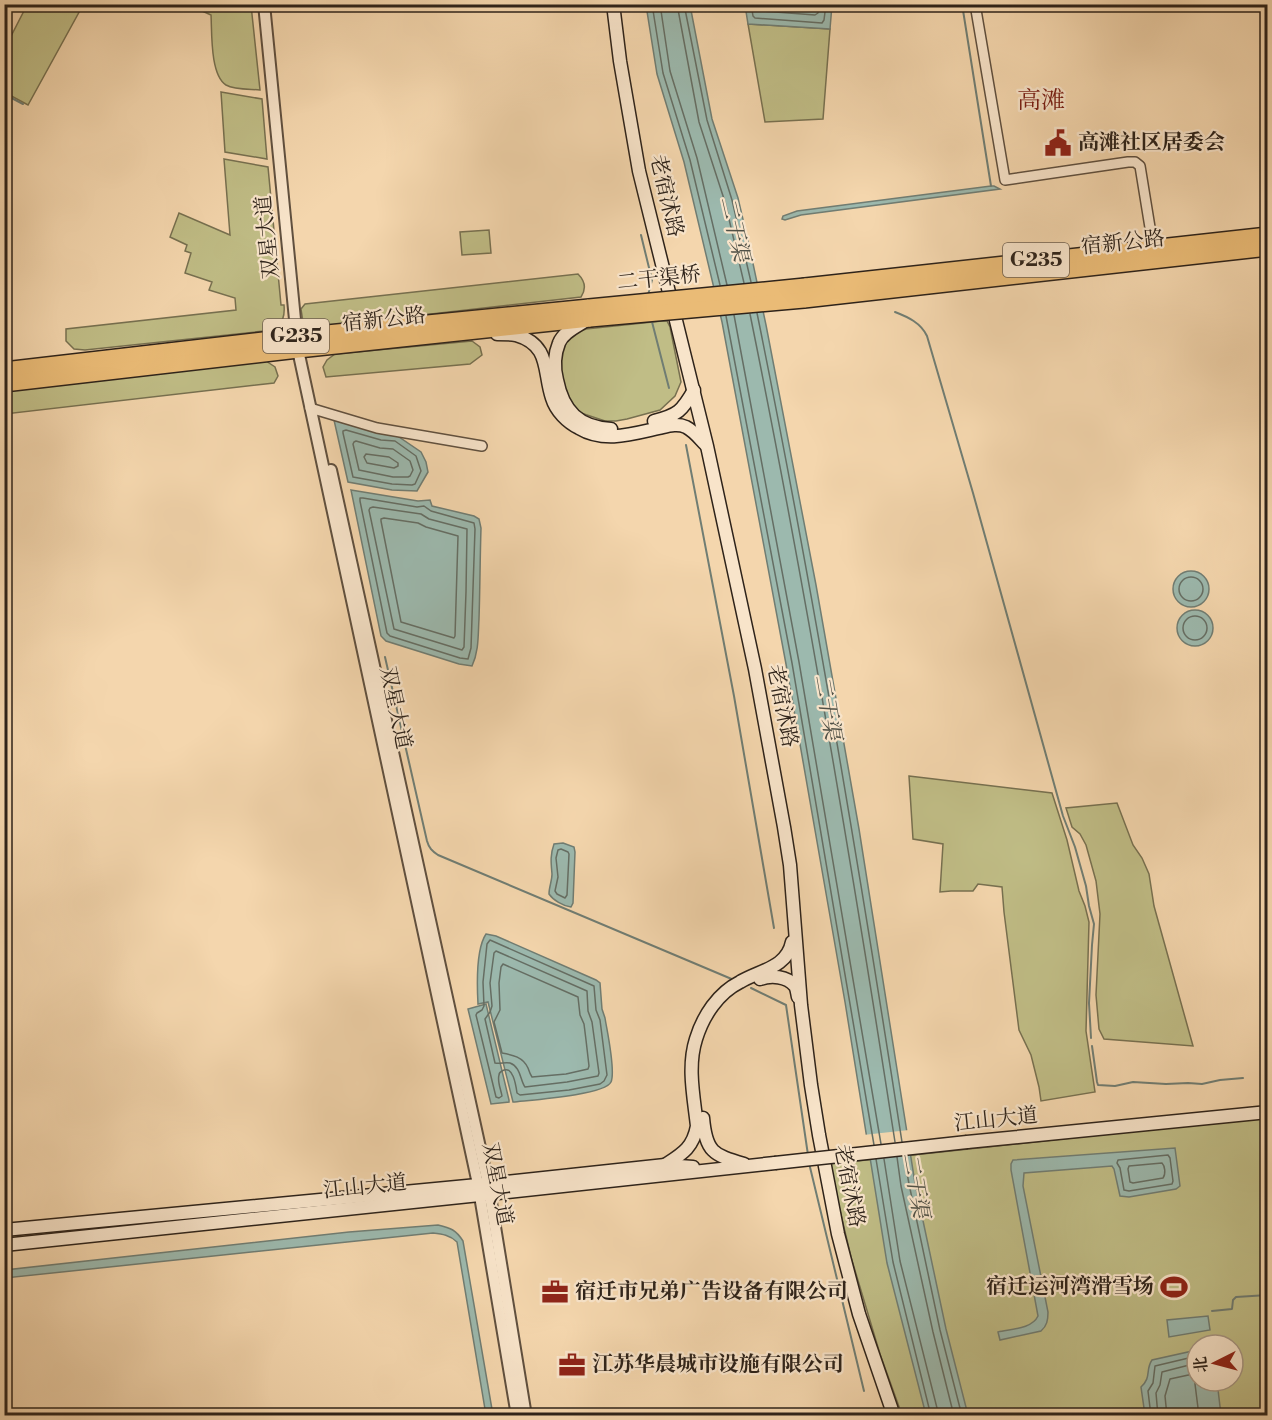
<svg xmlns="http://www.w3.org/2000/svg" width="1272" height="1420" viewBox="0 0 1272 1420" font-family="'Libre Bodoni','Noto Serif SC',serif">
<style>
.green{fill:#c0bd86;stroke:#777050;stroke-width:1.5;fill-rule:evenodd}
.water{fill:#9cb9ae;stroke:#707d73;stroke-width:1.5}
.pier{fill:#f4d6ad}
.lines{fill:none;stroke-linecap:round;stroke-linejoin:round}
.shore{stroke:#656e64;stroke-width:1.5}
.stream{stroke:#707d73;stroke-width:2}
.minor-casing{stroke:#60503f;stroke-width:12}
.tertiary-casing{stroke:#60503f;stroke-width:14}
.secondary-casing{stroke:#2e231a;stroke-width:15}
.trunk-casing{stroke:#2e231a;stroke-width:18}
.minor{stroke:#f8e4ca;stroke-width:9}
.tertiary{stroke:#f8e4ca;stroke-width:10}
.secondary{stroke:#f8e4ca;stroke-width:12}
.trunk{stroke:#eabb76;stroke-width:15}
.secondary-bridge-casing{stroke:#2e231a;stroke-width:15;stroke-linecap:butt}
.trunk-bridge-casing{stroke:#2e231a;stroke-width:18;stroke-linecap:butt}
.secondary-bridge{stroke:#f8e4ca;stroke-width:12}
.trunk-bridge{stroke:#eabb76;stroke-width:15}
.labels{text-anchor:middle;dominant-baseline:central;stroke-width:4.5;stroke-linejoin:round;paint-order:stroke}
.shield{fill:#f8e4ca;stroke:#6b5d4f;stroke-width:1.5}
.shield-label{font-size:20px;font-weight:bold;fill:#2e231a}
.poi-label{font-size:21px;font-weight:bold;fill:#2e231a;stroke:#f8e4ca;text-anchor:start}
.street-label{font-size:21px;fill:#2e231a;stroke:#f8e4ca}
.water-label{font-size:22px;font-style:italic;fill:#4f5046;stroke:#f8e4ca}
.quarter-label{font-size:24px;fill:#7a1f14;stroke:#f8e4ca}
</style>
<rect width="100%" height="100%" fill="#f4d6ad"/>
<filter id="stains"><feTurbulence type="fractalNoise" baseFrequency=".00333" numOctaves="4"/><feColorMatrix values="0 0 0 0 .2 0 0 0 0 .09 0 0 0 0 .02 0 0 0 .5 -.17"/></filter>
<radialGradient id="worn" r=".72"><stop offset=".6" stop-color="#630" stop-opacity="0"/><stop offset="1" stop-color="#630" stop-opacity=".3"/></radialGradient>
<g class="green">
<polygon points="27,5 83,5 28,105 4,92 5,48"/>
<path d="M189 5H251L260 90C250 89 235 90 226 85 210 75 212 32 211 15Z"/>
<polygon points="748,24 830,29 823,119 765,122"/>
<polygon points="221,92 262,99 267,159 225,152"/>
<path d="M224 159 268 167 281 305H284C285 316 283 322 274 330L85 350 74 349 66 341V329L236 310 235 298 209 290 212 282 185 273 191 253 185 251 187 245 170 237 179 213 230 235Z"/>
<polygon points="489,230 491,253 462,255 460,232"/>
<path d="M578 274C585 281 587 288 581 297L308 328 303 322 301 309 305 304Z"/>
<polygon points="662,321 667,321 670,327 681,382 675,396 660,410 627,419 616,421 605,421 581,413 567,400 560,364 563,342 571,335 586,329"/>
<polygon points="472,341 480,347 482,355 470,364 326,377 323,367 327,360 335,354"/>
<polygon points="266,361 275,367 278,376 274,383 5,414 4,391"/>
<polygon points="909,776 1052,793 1067,840 1079,891 1085,906 1089,922 1086,1031 1095,1092 1041,1101 1039,1087 1031,1055 1019,1030 1004,912 1002,887 978,884 973,891 951,891 940,892 943,844 913,839"/>
<polygon points="1117,803 1133,845 1142,858 1149,874 1154,906 1193,1046 1104,1039 1099,1029 1096,995 1100,914 1096,881 1086,845 1080,834 1072,827 1066,808"/>
<path d="M1267 1117V1415H902L880 1354 851 1257 829 1164ZM1197 1345H1233V1381H1197Z"/>
</g>
<g class="water">
<polygon points="646,5 690,5 712,119 738,198 751,254 766,325 816,585 859,829 915,1183 946,1329 968,1415 926,1415 887,1263 845,1002 786,664 722,322 684,162 657,74"/>
<polygon points="745,5 832,5 830,29 748,24"/>
<polygon points="991,186 994,186 1000,189 801,215 785,220 782,219 783,216 797,211"/>
<polygon points="334,420 383,434 396,435 421,452 426,462 428,472 417,491 392,490 348,482"/>
<path d="M351 490 418 501 430 500 432 506 474 516 479 519 481 528C480 559 480 589 479 619 478 635 479 651 472 666L459 664 386 641 381 636Z"/>
<circle cx="1191" cy="589" r="18"/>
<circle cx="1195" cy="628" r="18"/>
<path d="M563 843 574 847 575 852 573 903 571 907C563 906 553 900 549 894 549 887 552 881 552 874 551 863 550 855 554 844Z"/>
<path d="M486 934 496 936 596 980 600 983 602 1009 605 1018C607 1031 616 1071 611 1082 605 1095 530 1100 513 1102L488 1002 478 1004C477 986 476 949 486 934Z"/>
<polygon points="486,1004 509,1100 509,1102 491,1104 468,1009"/>
<path d="M1175 1148 1180 1186 1176 1189 1129 1197 1120 1196 1114 1169 1112 1166 1024 1173 1023 1186 1048 1312C1048 1320 1047 1326 1041 1331L1000 1340 998 1332C1011 1329 1032 1329 1038 1316L1011 1170V1164L1013 1160Z"/>
<path d="M438 1225C451 1228 456 1230 463 1241L493 1415H486L457 1242C450 1235 442 1234 433 1233L5 1278V1270L349 1232Z"/>
<polygon points="1208,1316 1210,1330 1169,1337 1167,1320"/>
<path d="M1197 1350V1381H1217L1221 1415H1145L1141 1387C1152 1377 1145 1370 1152 1360Z"/>
<polygon points="5,1365 11,1404 11,1415 5,1415"/>
</g>
<polygon class="pier" points="909,1130 913,1151 867,1156 863,1135"/>
<g class="lines">
<g class="shore">
<polyline points="652,4 663,73 690,160 720,285"/>
<polyline points="660,4 670,71 697,158 727,285"/>
<polyline points="677,4 699,122 725,202 744,283"/>
<polyline points="684,4 707,120 732,200 751,282"/>
<polyline points="751,4 753,16 755,18 822,23 824,20 826,4"/>
<polyline points="759,4 760,10 762,11 815,15 818,13 819,4"/>
<path d="M757 313C813 588 859 865 902 1142"/>
<path d="M750 314C806 589 852 865 895 1142"/>
<polyline points="734,315 799,662 881,1144"/>
<polyline points="726,316 792,663 874,1145"/>
<polygon points="346,430 381,440 395,441 416,456 421,471 415,484 412,485 392,484 353,477 343,433 343,431"/>
<polygon points="356,441 380,448 393,449 410,461 413,470 410,476 408,477 393,477 359,470 353,444 354,442"/>
<polygon points="366,454 389,457 398,463 398,466 394,468 367,463 364,457"/>
<polygon points="360,498 363,498 417,507 424,506 431,511 474,523 475,529 471,648 468,659 460,658 390,636 387,633 360,501"/>
<polygon points="373,507 421,514 429,519 467,529 466,592 464,647 462,650 394,629 369,510 370,508"/>
<polygon points="384,518 418,523 426,527 458,536 455,636 454,638 401,622 381,521 381,519"/>
<circle cx="1191" cy="589" r="12"/>
<circle cx="1195" cy="628" r="12"/>
<polygon points="561,849 568,852 569,854 567,895 565,898 557,894 555,891 558,877 556,858 558,850"/>
<path d="M490 940 594 986 596 1010 600 1020 607 1075 604 1081 600 1084 569 1090 520 1095 517 1093C516 1086 513 1064 502 1071 500 1072 499 1073 499 1075 497 1081 501 1090 502 1096L499 1098 496 1097 476 1015 477 1013 482 1010 484 1006 483 982 487 944Z"/>
<path d="M496 951 587 991 588 1011 592 1022 599 1073 598 1076 567 1082 525 1087C520 1080 521 1067 510 1063 505 1062 500 1064 495 1063L485 1019 490 1012 492 1006 490 983 494 953Z"/>
<path d="M503 964 578 997 580 1015 584 1024 586 1040 589 1066 588 1069 566 1074 532 1077C530 1074 529 1071 528 1068 523 1057 513 1055 502 1053L494 1022 500 1010 499 983 501 967Z"/>
<polygon points="1168,1155 1170,1158 1173,1181 1172,1184 1129,1191 1124,1190 1120,1168 1117,1163 1118,1160"/>
<polyline points="904,1156 909,1184 940,1330 962,1416"/>
<polyline points="897,1157 901,1186 933,1332 954,1416"/>
<polyline points="876,1159 893,1262 931,1416"/>
<polyline points="884,1159 900,1261 939,1416"/>
<path d="M1162 1163C1165 1166 1166 1174 1163 1178L1133 1183 1130 1182 1128 1169 1129 1166Z"/>
<polyline points="1151,1416 1148,1391 1153,1383 1155,1366 1197,1356"/>
<polyline points="1158,1416 1156,1393 1160,1385 1162,1372 1197,1363"/>
<polyline points="1167,1416 1165,1396 1170,1379 1193,1374 1196,1376 1195,1384 1199,1416"/>
</g>
<g class="stream">
<polyline points="962,4 991,186"/>
<polyline points="4,94 23,104"/>
<polyline points="641,235 652,280 648,295"/>
<path d="M895 312C908 317 921 323 927 336L973 493 1063 816 1075 847 1086 886 1089 906 1094 924 1092 945 1089 1003 1091 1038"/>
<polyline points="651,318 669,388"/>
<polyline points="686,445 734,696 774,928"/>
<path d="M385 657 427 841C429 848 432 851 438 855L734 980"/>
<polyline points="751,988 786,1005 808,1155"/>
<polyline points="1092,1046 1097,1082 1098,1085 1115,1086 1133,1082 1166,1084 1188,1083 1202,1084 1220,1080 1243,1078"/>
<polyline points="809,1163 864,1391"/>
<polyline points="1212,1311 1232,1309 1233,1300 1236,1297 1268,1295"/>
</g>
<defs>
<g id="minor">
<polyline points="975,4 1005,180 1128,162 1135,162 1140,166 1154,252"/>
<polyline points="310,408 377,428 482,446"/>
</g>
<g id="tertiary">
<polyline points="264,4 298,350 478,1184 517,1416"/>
<polyline points="331,470 488,1184 526,1416"/>
</g>
<g id="secondary">
<polyline points="613,4 620,61 639,171 707,446 755,669 784,827 790,865 801,1005 811,1085 819,1135 838,1234 859,1314 894,1416"/>
<path d="M588 319C578 326 563 332 559 343 554 355 554 368 557 380 563 411 579 427 611 429"/>
<path d="M497 334C503 334 510 334 516 335 551 345 543 372 552 398 556 411 567 422 579 428 604 443 632 434 659 428 668 426 677 423 686 427 694 431 700 439 706 445"/>
<path d="M654 421C678 415 682 411 694 390"/>
<path d="M760 979C771 975 787 976 795 986 797 989 797 993 798 997"/>
<path d="M703 1118C706 1152 713 1155 744 1164"/>
<polyline points="967,1142 1268,1112"/>
<path d="M665 1165C682 1154 693 1148 697 1126 694 1098 687 1067 696 1039 703 1016 718 993 740 982 760 970 787 968 792 942"/>
<polyline points="4,1230 488,1184 665,1165 693,1167"/>
<polyline points="4,1245 489,1194 775,1163"/>
</g>
<g id="trunk">
<polyline points="805,286 1268,235"/>
<polyline points="804,300 1268,248"/>
<polyline points="4,370 297,336 589,307"/>
<polyline points="4,384 298,350 590,319"/>
</g>
</defs>
<use href="#minor" class="minor-casing"/>
<use href="#tertiary" class="tertiary-casing"/>
<use href="#secondary" class="secondary-casing"/>
<use href="#trunk" class="trunk-casing"/>
<use href="#minor" class="minor"/>
<use href="#tertiary" class="tertiary"/>
<use href="#secondary" class="secondary"/>
<use href="#trunk" class="trunk"/>
<defs>
<polyline id="secondary-bridge" points="775,1163 967,1142"/>
<g id="trunk-bridge">
<polyline points="589,307 805,286"/>
<polyline points="590,319 804,300"/>
</g>
</defs>
<use href="#secondary-bridge" class="secondary-bridge-casing"/>
<use href="#trunk-bridge" class="trunk-bridge-casing"/>
<use href="#secondary-bridge" class="secondary-bridge"/>
<use href="#trunk-bridge" class="trunk-bridge"/>
</g>
<defs>
<symbol id="civic-bare" viewBox="-9 -9 18 18"><path d="M-.6-6.5H3V-4.5H.6V-3L4-1V1h2V6H-6V1h2V-1L-.6-3ZM-1.2 2.5V6h2.4V2.5Z" fill="#8f2418" stroke="#f8e4ca" stroke-width="2.5" paint-order="stroke"/></symbol>
<symbol id="stadium-bare" viewBox="-9 -9 18 18"><path d="M0-5a6.5 5 0 1 0 0 10a6.5 5 0 1 0 0-10ZM-3.5-1.8h7v3.6h-7Z" fill="#8f2418" stroke="#f8e4ca" stroke-width="2.5" paint-order="stroke"/></symbol>
<symbol id="office-bare" viewBox="-9 -9 18 18"><path d="M-6-3h4V-5.5h4V-3h4V5H-6ZM-1-4.5V-3h2v-1.5ZM-6 0V1H6V0Z" fill="#8f2418" stroke="#f8e4ca" stroke-width="2.5" paint-order="stroke"/></symbol>
</defs>
<g fill-rule="evenodd">
<use href="#civic-bare" x="1039" y="124" width="38" height="38"/>
<use href="#stadium-bare" x="1155" y="1268" width="38" height="38"/>
<use href="#office-bare" x="536" y="1273" width="38" height="38"/>
<use href="#office-bare" x="553" y="1346" width="38" height="38"/>
</g>
<g class="labels">
<g class="shield">
<rect x="1003" y="243" width="66" height="34" rx="4.5"/>
<rect x="263" y="319" width="66" height="34" rx="4.5"/>
</g>
<g class="shield-label">
<text x="1036" y="260">G235</text>
<text x="296" y="336">G235</text>
</g>
<g class="poi-label">
<text x="1078" y="143">高滩社区居委会</text>
<text x="1154" y="1287" text-anchor="end">宿迁运河湾滑雪场</text>
<text x="575" y="1292">宿迁市兄弟广告设备有限公司</text>
<text x="592" y="1365">江苏华晨城市设施有限公司</text>
</g>
<g class="street-label">
<text transform="translate(666 196) rotate(77)">老宿沭路</text>
<text transform="translate(268 237) rotate(-96)">双星大道</text>
<text transform="translate(1123 243) rotate(-6)">宿新公路</text>
<text transform="translate(659 279) rotate(-6)">二干渠桥</text>
<text transform="translate(384 320) rotate(-6)">宿新公路</text>
<text transform="translate(782 706) rotate(79)">老宿沭路</text>
<text transform="translate(395 708) rotate(78)">双星大道</text>
<text transform="translate(996 1120) rotate(-6)">江山大道</text>
<text transform="translate(497 1184) rotate(79)">双星大道</text>
<text transform="translate(849 1186) rotate(79)">老宿沭路</text>
<text transform="translate(365 1187) rotate(-6)">江山大道</text>
</g>
<g class="water-label">
<text transform="translate(734 229) rotate(77)">二干渠</text>
<text transform="translate(827 707) rotate(80)">二干渠</text>
<text transform="translate(915 1185) rotate(80)">二干渠</text>
</g>
<g class="quarter-label">
<text x="1041" y="101">高滩</text>
</g>
</g>
<rect width="1272" height="1420" fill="none" stroke="#f4d6ad" stroke-width="24"/>
<rect x="6" y="6" width="1260" height="1408" fill="none" stroke="#2e231a" stroke-width="3"/>
<rect x="12" y="12" width="1248" height="1396" fill="none" stroke="#2e231a" stroke-width="1.5"/>
<g transform="translate(1215 1363) rotate(264)"><circle r="28" fill="#f8e4ca" stroke="#a79784" stroke-width="1.5"/>
<path d="M0-4.5L10 22L0 15L-10 22Z" fill="#8f2418"/>
<text y="-9" font-size="16" font-weight="bold" text-anchor="middle" fill="#2e231a">北</text>
</g>
<rect width="100%" height="100%" filter="url(#stains)"/>
<rect width="100%" height="100%" fill="url(#worn)"/>
</svg>
